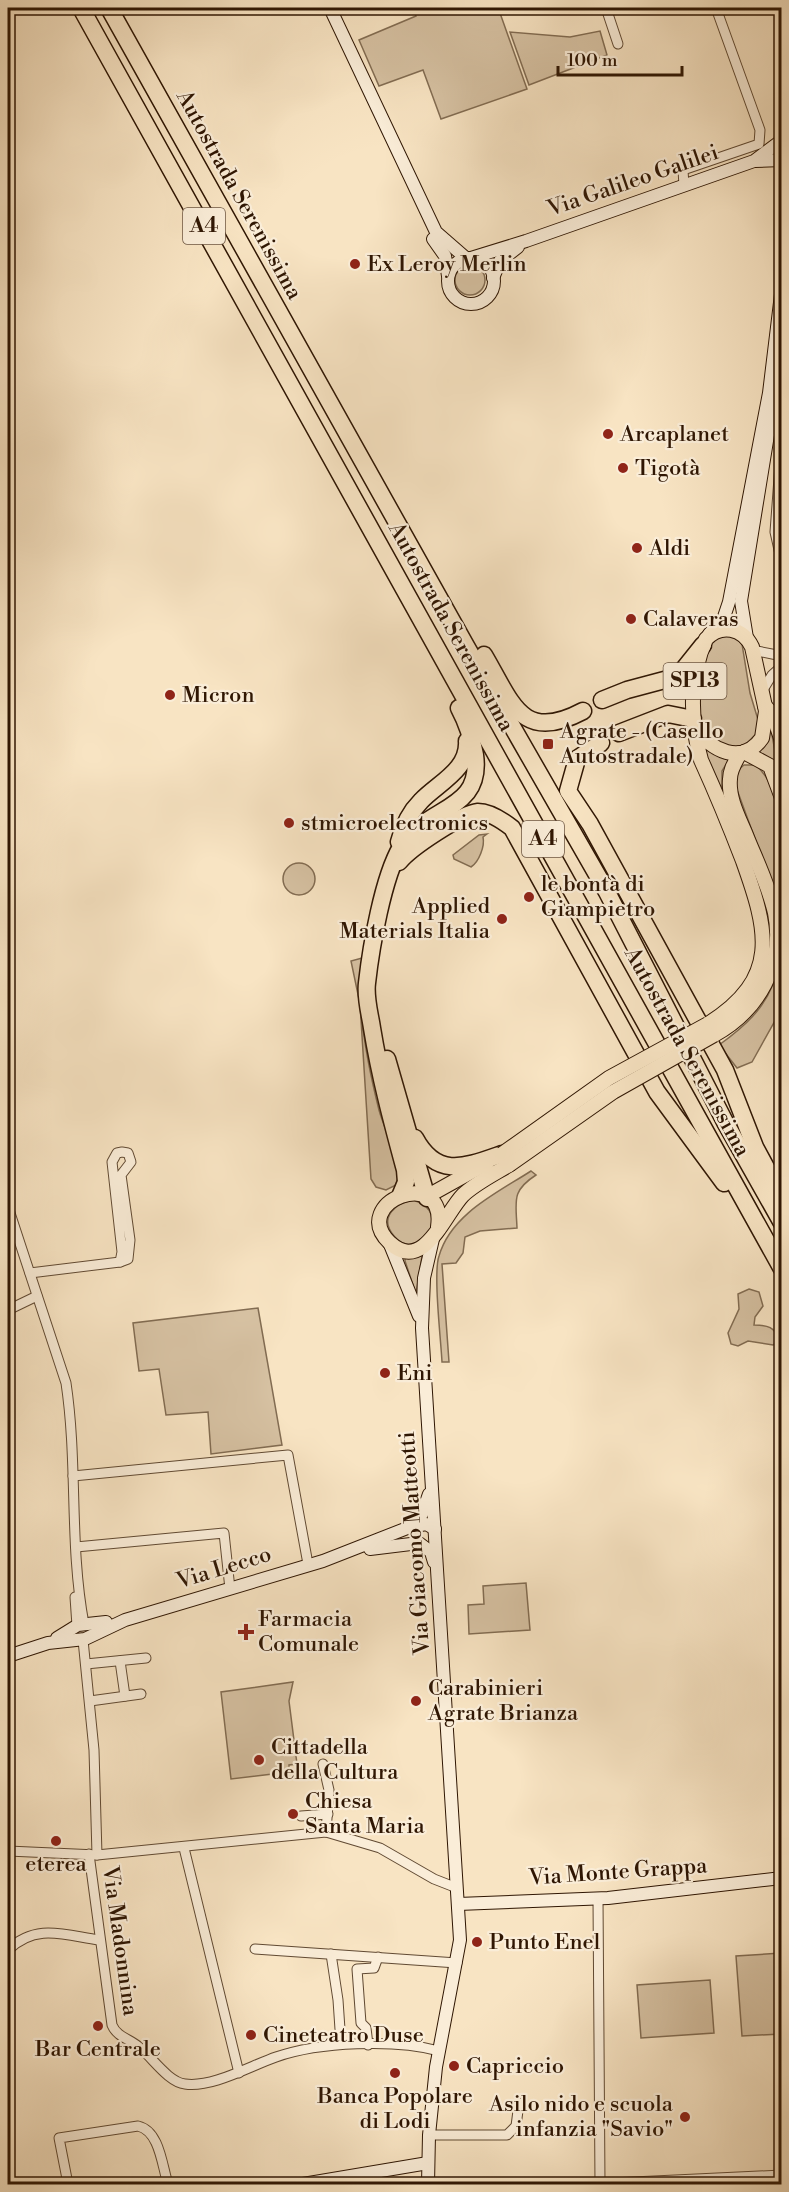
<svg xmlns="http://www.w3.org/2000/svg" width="789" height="2192" viewBox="0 0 789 2192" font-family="'Libre Bodoni',serif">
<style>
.green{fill:#d6c1a2;stroke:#826c52;stroke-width:1.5}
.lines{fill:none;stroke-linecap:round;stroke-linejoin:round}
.street-casing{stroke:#614a33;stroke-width:11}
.secondary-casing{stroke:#2f1603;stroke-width:14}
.primary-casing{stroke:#2f1603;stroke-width:16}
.highway-casing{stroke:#2f1603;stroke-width:19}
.street{stroke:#faedd8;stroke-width:9}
.secondary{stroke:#faedd8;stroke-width:12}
.primary{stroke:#f8e4c3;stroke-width:14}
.highway{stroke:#f8e4c3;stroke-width:16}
.primary-bridge-casing{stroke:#2f1603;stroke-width:16;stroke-linecap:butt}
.primary-bridge{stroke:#f8e4c3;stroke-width:14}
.poi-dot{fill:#8f2418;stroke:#faedd8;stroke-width:2}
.labels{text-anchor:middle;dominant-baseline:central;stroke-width:4.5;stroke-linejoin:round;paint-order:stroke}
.shield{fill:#faedd8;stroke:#6c5643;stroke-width:1.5}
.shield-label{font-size:21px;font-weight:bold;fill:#2f1603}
.street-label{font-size:22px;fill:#2f1603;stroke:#faedd8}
.poi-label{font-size:22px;fill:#2f1603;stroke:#faedd8;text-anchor:start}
</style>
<rect width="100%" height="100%" fill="#f8e4c3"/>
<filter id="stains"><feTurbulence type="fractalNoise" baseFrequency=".00333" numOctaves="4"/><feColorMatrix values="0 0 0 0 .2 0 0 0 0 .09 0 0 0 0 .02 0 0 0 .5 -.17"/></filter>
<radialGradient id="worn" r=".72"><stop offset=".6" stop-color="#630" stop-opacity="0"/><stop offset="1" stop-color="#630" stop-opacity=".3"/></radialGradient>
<g class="green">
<polygon points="413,8 487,8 500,13 527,89 441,119 423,70 379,86 359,40 416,16"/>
<polygon points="600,31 607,55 529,85 510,32 570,37"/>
<circle cx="470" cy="280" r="15"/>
<path d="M727 635 735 637 742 644 750 693 759 723 757 733 743 747C736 747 725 747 719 744 683 724 701 670 712 640Z"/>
<polygon points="770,724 779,773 769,758 756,752"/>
<polygon points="705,748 730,758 722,771 722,786 718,788 703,749"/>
<path d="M744 765H755C789 790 781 870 781 910L736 787C735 777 736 771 744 765Z"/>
<path d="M487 834 483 837C485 846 479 862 471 867L454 859 453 855 479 835Z"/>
<circle cx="299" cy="879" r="16"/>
<path d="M362 958C355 1002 368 1066 379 1110 385 1133 404 1162 396 1185L386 1190 376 1187 371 1179 360 1004 351 961Z"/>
<path d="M781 958V1010L752 1062 737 1068 719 1045C754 1020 772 1000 781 958Z"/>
<path d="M531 1171 536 1175C511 1191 516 1201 517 1228L480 1231 465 1237 463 1253 456 1263 442 1264 449 1362H442C441 1341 433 1273 439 1256 451 1214 497 1193 531 1171Z"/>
<path d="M413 1200C456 1213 417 1264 394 1236 378 1217 396 1203 413 1200Z"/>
<polygon points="405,1256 422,1256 416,1294 405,1261"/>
<path d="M749 1289 759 1292 763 1306 755 1317 754 1325C769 1325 773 1327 781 1340L773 1345 748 1341 738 1346 731 1344 728 1333 739 1309 738 1294Z"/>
<polygon points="258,1308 282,1445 211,1454 208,1412 166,1415 159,1369 139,1371 133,1323"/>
<polygon points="526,1583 530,1630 469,1634 468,1605 484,1604 483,1586"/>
<polygon points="293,1682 289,1701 297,1764 289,1765 289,1772 231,1779 221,1692"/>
<polygon points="781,1953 781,2034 742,2036 736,1956"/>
<polygon points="710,1980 714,2033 641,2038 637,1985"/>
</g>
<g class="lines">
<defs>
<g id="street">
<polyline points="606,8 618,44"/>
<polyline points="684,186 683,170 759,144 760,130 716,8"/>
<polyline points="782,438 775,532 782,563"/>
<polyline points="752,650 782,656"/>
<polyline points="761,693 772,675 782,666"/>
<polygon points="122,1152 128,1153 131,1162 121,1175 130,1240 128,1259 120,1262 122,1252 112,1162 117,1153"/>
<path d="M8 1207 66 1383C78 1463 69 1545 84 1624"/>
<polyline points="30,1273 120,1262"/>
<polyline points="8,1310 37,1296"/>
<polyline points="73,1476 288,1455 308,1564"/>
<polyline points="76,1547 224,1533 230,1589"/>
<polyline points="75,1597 77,1626"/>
<polyline points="83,1640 94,1750 97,1855"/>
<polyline points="120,1661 125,1696"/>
<polyline points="86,1664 146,1658"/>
<polyline points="90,1701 141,1694"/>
<polyline points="323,1764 329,1790 326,1832"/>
<polyline points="301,1816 328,1814"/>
<polyline points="184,1848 239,2073"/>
<polyline points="8,1851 97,1855 326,1832 380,1848 434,1879 457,1888"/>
<path d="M89 1854 112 2025C117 2037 130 2039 139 2047 152 2057 168 2082 185 2084 212 2088 250 2066 276 2057 319 2042 395 2039 439 2051"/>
<polyline points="598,1898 600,2184"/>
<polyline points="255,1949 457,1963"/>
<path d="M8 1950C36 1923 64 1935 99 1940"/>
<polyline points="331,1954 338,2000 341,2044"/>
<polyline points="368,2045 366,2028 361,2023 357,1969 374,1968 378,1957"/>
<polyline points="429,2135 507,2135 516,2126 519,2103"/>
<path d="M68 2184 59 2138 138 2126C160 2131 162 2166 168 2184"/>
<polyline points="591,2184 782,2175"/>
</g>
<g id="secondary">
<polyline points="330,8 436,232 467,259"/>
<polyline points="755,161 782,160"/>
<polyline points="433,239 445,256 448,276"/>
<polyline points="471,258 526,241 754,161 782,140"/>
<circle cx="471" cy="281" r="23"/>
<polyline points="493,278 500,261 518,247"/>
<polyline points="709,634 723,620 729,602 769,393 782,286"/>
<polyline points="747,638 741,601 773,404"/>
<polyline points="389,1242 419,1316"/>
<polyline points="410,1527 422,1514 429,1494"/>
<polyline points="370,1549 419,1543 431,1552 434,1562"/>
<polyline points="57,1638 78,1625 106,1622"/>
<polyline points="8,1656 48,1643 85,1639 125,1620 323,1561 410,1527 426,1524 435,1529"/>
<polyline points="458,1904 608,1898 782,1878"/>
<polyline points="303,2184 428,2163"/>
<polyline points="428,2184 429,2135 436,2067 460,1940 422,1328 424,1278 433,1239"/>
</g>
<g id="primary">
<polyline points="765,706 773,715 782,741"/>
<path d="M695 727C710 750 742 767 762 738L766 711 752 647C743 628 721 623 706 639 689 676 690 721 701 760 716 793 730 827 743 861 768 931 781 978 708 1024"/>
<polyline points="744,752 770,766 782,798"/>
<path d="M714 1035C758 1011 785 964 775 913 769 886 756 860 746 835 739 818 728 798 730 779 730 769 736 761 740 753"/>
<polyline points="426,1197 487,1163"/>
<path d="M438 1227C447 1164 347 1202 390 1243 424 1274 445 1213 463 1195 476 1183 494 1174 509 1165"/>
</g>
<g id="highway">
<polyline points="81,8 782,1269"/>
<polyline points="109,8 466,646 607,892 725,1122 782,1223"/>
<path d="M484 655C512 702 521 744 583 711"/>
<polyline points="602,700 627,690 672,678 683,670 703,645"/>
<polyline points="619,733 668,714 693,719"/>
<polyline points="601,743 577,759 568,791 590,824 725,1070 755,1147 782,1197"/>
<path d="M399 842C403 826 409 813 421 801 438 783 469 770 467 741"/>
<path d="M399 862C410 848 461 814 478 812 490 812 503 821 512 828L657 1092 724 1183"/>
<polyline points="387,1059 427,1198"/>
<path d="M415 1138C437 1179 465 1167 502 1154"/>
<path d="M401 1194 406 1182 405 1170C392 1122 380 1077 372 1028 370 1014 365 998 367 983 371 947 383 877 401 847 426 805 483 812 475 755 472 738 467 723 459 708"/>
</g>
</defs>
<use href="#street" class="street-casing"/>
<use href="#secondary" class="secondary-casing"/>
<use href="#primary" class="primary-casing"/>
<use href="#highway" class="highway-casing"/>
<use href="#street" class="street"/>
<use href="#secondary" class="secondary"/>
<use href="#primary" class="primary"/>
<use href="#highway" class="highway"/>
<defs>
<g id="primary-bridge">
<polyline points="502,1154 609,1078 708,1024"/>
<polyline points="509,1165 613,1092 714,1035"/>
</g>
</defs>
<use href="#primary-bridge" class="primary-bridge-casing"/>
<use href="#primary-bridge" class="primary-bridge"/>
</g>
<g class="poi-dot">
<circle cx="355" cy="264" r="6"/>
<circle cx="608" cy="434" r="6"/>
<circle cx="623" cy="468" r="6"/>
<circle cx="637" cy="548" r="6"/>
<circle cx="631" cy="619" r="6"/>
<circle cx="170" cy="695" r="6"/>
<rect x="542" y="738" width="12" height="12" rx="3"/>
<circle cx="289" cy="823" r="6"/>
<circle cx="529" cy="897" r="6"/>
<circle cx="502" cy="919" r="6"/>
<circle cx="385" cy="1373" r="6"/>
<path d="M243 1623h6v6h6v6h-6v6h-6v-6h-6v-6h6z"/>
<circle cx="416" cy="1701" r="6"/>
<circle cx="259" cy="1760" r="6"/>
<circle cx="293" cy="1814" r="6"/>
<circle cx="56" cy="1841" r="6"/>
<circle cx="477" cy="1942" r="6"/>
<circle cx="98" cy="2026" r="6"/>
<circle cx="251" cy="2035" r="6"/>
<circle cx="454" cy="2066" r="6"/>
<circle cx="395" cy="2073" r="6"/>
<circle cx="685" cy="2117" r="6"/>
</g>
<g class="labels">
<g class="shield">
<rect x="183" y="208" width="42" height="36" rx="4.5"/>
<rect x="663.5" y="663" width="63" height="36" rx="4.5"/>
<rect x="522" y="821" width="42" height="36" rx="4.5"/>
</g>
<g class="shield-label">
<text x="204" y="226">A4</text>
<text x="695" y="681">SP13</text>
<text x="543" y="839">A4</text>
</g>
<g class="street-label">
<text transform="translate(633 181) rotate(-19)">Via Galileo Galilei</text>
<text transform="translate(239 195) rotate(61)">Autostrada Serenissima</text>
<text transform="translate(451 627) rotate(61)">Autostrada Serenissima</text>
<text transform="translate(687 1052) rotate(61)">Autostrada Serenissima</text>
<text transform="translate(415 1543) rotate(-94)">Via Giacomo Matteotti</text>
<text transform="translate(224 1568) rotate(-17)">Via Lecco</text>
<text transform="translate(618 1872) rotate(-4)">Via Monte Grappa</text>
<text transform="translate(120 1941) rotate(82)">Via Madonnina</text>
</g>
<g class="poi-label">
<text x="367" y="264">Ex Leroy Merlin</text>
<text x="620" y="434">Arcaplanet</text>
<text x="635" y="468">Tigotà</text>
<text x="649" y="548">Aldi</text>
<text x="643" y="619">Calaveras</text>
<text x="182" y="695">Micron</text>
<text x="560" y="731">Agrate - (Casello<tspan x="560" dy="25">Autostradale)</tspan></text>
<text x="301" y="823">stmicroelectronics</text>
<text x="541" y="884">le bontà di<tspan x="541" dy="25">Giampietro</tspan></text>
<text x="490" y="906" text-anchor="end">Applied<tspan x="490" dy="25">Materials Italia</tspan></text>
<text x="397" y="1373">Eni</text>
<text x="258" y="1619">Farmacia<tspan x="258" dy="25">Comunale</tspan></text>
<text x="428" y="1688">Carabinieri<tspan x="428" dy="25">Agrate Brianza</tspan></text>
<text x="271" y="1747">Cittadella<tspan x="271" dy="25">della Cultura</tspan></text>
<text x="305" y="1801">Chiesa<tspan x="305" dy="25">Santa Maria</tspan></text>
<text x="56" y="1864" text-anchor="middle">eterea</text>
<text x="489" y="1942">Punto Enel</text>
<text x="263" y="2035">Cineteatro Duse</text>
<text x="98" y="2049" text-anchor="middle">Bar Centrale</text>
<text x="466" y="2066">Capriccio</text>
<text x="395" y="2096" text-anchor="middle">Banca Popolare<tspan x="395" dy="25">di Lodi</tspan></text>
<text x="673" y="2104" text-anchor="end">Asilo nido e scuola<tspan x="673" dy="25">infanzia "Savio"</tspan></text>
</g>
</g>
<rect width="789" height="2192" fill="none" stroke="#f8e4c3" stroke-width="30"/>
<rect x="9" y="9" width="771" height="2174" fill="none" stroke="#2f1603" stroke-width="3"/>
<rect x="15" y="15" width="759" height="2162" fill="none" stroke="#2f1603" stroke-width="1.5"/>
<path d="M558 66v9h124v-9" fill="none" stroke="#2f1603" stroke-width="3"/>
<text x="567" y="66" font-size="18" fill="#2f1603" stroke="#faedd8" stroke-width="4.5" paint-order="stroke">100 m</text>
<rect width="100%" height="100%" filter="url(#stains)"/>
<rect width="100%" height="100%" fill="url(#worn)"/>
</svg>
